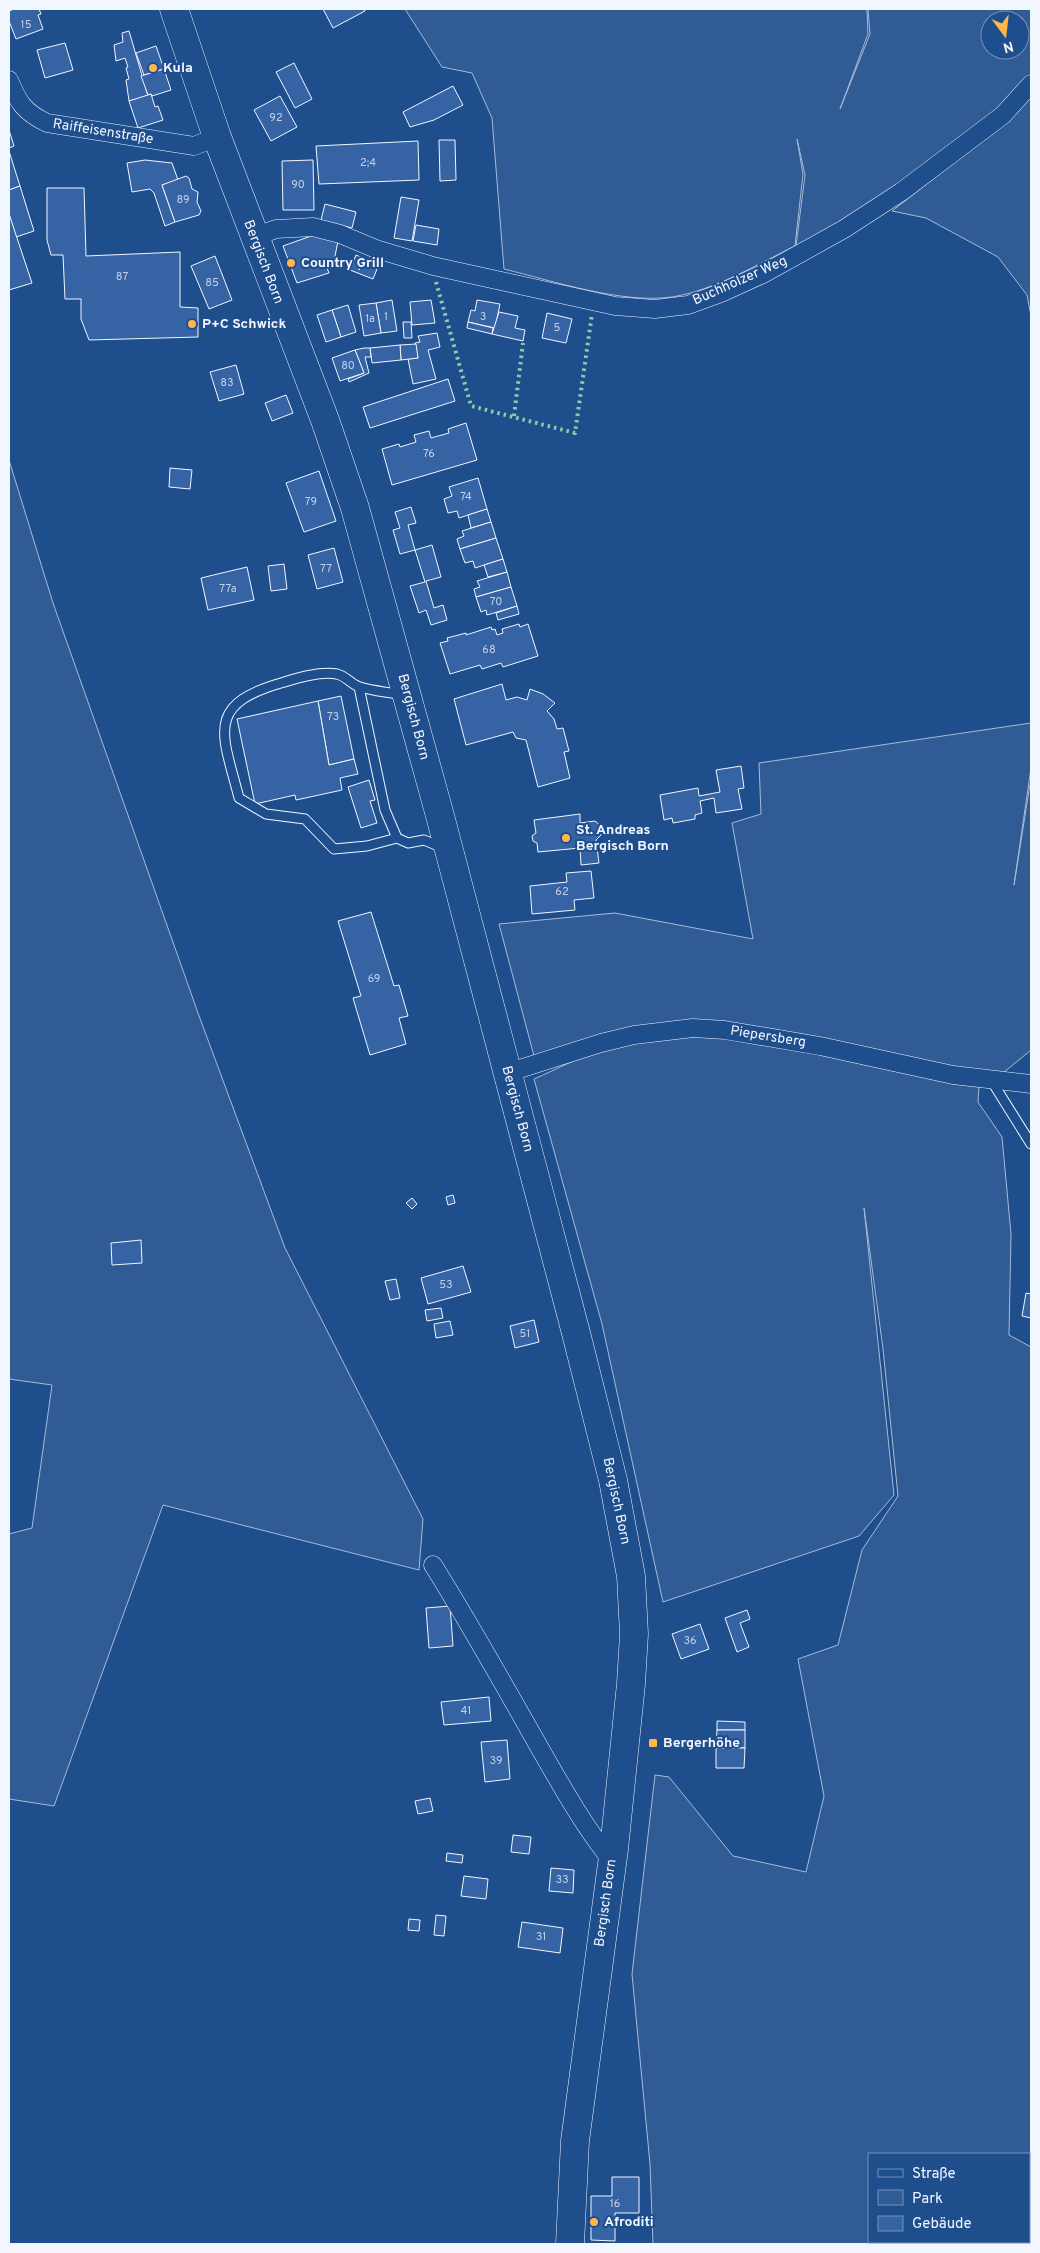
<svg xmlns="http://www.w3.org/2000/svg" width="1040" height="2253" viewBox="0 0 1040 2253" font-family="Overpass,sans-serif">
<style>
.green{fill:#305b95;stroke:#a8bbd7;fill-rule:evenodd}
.building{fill:#3563a3;stroke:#f2f6ff}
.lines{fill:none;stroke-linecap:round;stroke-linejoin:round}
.lane-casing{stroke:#f2f6ff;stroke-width:11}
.street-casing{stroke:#f2f6ff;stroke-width:19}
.primary-casing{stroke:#f2f6ff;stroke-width:29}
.lane{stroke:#1f4e8c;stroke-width:9}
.street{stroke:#1f4e8c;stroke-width:18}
.primary{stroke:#1f4e8c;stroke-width:28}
.hedge{stroke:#97c8a6;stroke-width:4;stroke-dasharray:2.5 4;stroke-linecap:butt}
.poi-dot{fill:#ffb74d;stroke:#1f4e8c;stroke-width:2}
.labels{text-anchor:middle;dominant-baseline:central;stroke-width:4;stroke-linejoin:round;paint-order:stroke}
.number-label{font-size:11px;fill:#c3d1e8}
.poi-label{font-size:14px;font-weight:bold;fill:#f2f6ff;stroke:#1f4e8c;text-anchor:start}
.street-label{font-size:14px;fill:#f2f6ff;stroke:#1f4e8c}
</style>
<rect width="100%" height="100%" fill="#1f4e8c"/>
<g class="green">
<path d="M405 9H867L868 34 840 109 870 34 868 9H1031V74L1002 110 899 190 796 246 805 175 797 139 803 174 795 246C756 265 715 290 672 297 622 304 553 281 504 269L492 118 472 73 442 67ZM990 20H1020V50H990Z"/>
<polygon points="1031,96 1031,316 1027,295 998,257 926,218 892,211 1008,121"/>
<polygon points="9,460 53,603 198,1013 285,1248 423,1519 419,1570 163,1505 54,1806 9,1799 9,1534 32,1528 52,1385 9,1379"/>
<polygon points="1031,723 1031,768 1014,885 1031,778 1031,1050 1003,1073 957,1067 727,1023 534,1056 499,924 615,913 753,939 732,823 761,814 759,763"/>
<path d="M728 1036 979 1086 978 1102 1002 1137 1011 1234 1009 1335 1031 1347V2244H653L650 2164 632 1974 655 1775 669 1777 733 1856 806 1872 824 1796 798 1659 838 1645 862 1550 898 1496 883 1349 864 1208 894 1495 859 1536 663 1602 602 1324 534 1079C557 1069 581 1056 605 1049 646 1038 687 1037 728 1036ZM869 2154H1029V2242H869Z"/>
</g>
<g class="building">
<polygon points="14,9 39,9 41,14 38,15 43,29 16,39 9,21 9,11"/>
<polygon points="323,9 364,9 365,11 333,28"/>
<polygon points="129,31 148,96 129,101 126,80 129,79 126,68 128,67 125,58 116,61 114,45 123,42 122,33"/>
<polygon points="65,43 73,70 45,78 37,50"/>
<polygon points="156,46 164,69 144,75 136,53"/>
<polygon points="294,63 312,99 295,108 276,72"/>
<polygon points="164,69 171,90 152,96 151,94 148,95 141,76"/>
<polygon points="453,86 463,105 434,120 410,127 403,112"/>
<polygon points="151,94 155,107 158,106 163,120 138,128 129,101"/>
<polygon points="280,96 297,127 271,141 254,110"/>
<polygon points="9,130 14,146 9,148"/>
<polygon points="439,140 455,140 456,180 440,181"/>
<polygon points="418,141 419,180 319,184 316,146"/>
<polygon points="9,151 20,186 9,190"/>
<polygon points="145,160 172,163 178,180 162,185 175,222 165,226 154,193 150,189 132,192 127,163"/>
<polygon points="313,160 314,210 283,210 282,161"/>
<polygon points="186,176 189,178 192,189 198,192 197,202 201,211 199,215 175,222 162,185"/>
<polygon points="20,186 34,231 16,237 9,214 9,190"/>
<polygon points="47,188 84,188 86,256 180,252 180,307 198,308 198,337 89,340 81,319 81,299 65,299 63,255 51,255 47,240"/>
<polygon points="401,197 419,200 412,241 394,238"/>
<polygon points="325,204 356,212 352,228 321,220"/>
<polygon points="9,214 32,283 9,290"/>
<polygon points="416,225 439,229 437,245 413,241"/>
<polygon points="314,235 338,241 334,261 324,260 329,273 297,283 283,246"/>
<polygon points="356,255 363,258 359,270 363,258 379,264 373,279 350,270"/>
<polygon points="215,256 232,300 209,309 191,266"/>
<polygon points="392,300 397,331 381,333 376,303"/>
<polygon points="431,300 435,323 412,325 410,302"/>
<polygon points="477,300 500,304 495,328 468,322 471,310 475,311"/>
<polygon points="376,303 381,333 364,336 359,305"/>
<polygon points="348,305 356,332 341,337 332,310"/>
<polygon points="332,310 341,337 326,342 317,315"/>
<polygon points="499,312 518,316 515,328 525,330 523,341 492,334"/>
<polygon points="547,313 572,319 566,343 542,338"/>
<polygon points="403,322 411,322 412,338 404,338"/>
<polygon points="468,322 493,328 492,334 467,328"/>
<polygon points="437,333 440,347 428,350 436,379 413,384 408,359 418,358 415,343 420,342 418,336"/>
<polygon points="416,344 418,358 401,360 400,345"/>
<polygon points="400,345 401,360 372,363 370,348"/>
<polygon points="364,348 370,348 371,357 365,357 369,373 349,382 348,379 364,373 355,350"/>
<polygon points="355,350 364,373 340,381 332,358"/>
<polygon points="236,365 244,394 219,401 210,372"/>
<polygon points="448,379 455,401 370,428 363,407"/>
<polygon points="286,395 293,413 272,421 265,403"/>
<polygon points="466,423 477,460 392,485 382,449 399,444 400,447 416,442 414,435 429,431 431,438 449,433 448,429"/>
<polygon points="170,468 192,470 190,489 169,487"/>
<polygon points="319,471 336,521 304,532 286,483"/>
<polygon points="478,478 487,509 459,518 457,511 448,513 444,499 452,496 449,487"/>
<polygon points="411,507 416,523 408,525 415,550 432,545 441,577 426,581 434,608 443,605 447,620 431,625 426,610 419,613 410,586 425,582 415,550 400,554 393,530 400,528 395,512"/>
<polygon points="487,509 491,522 471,528 468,515"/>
<polygon points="491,522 496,538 460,549 457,539 464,536 462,531"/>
<polygon points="496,538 503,559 475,568 473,561 465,563 460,549"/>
<polygon points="334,548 343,582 317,589 308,555"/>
<polygon points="503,559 507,572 488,577 484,565"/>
<polygon points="284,564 287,589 271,591 268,566"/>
<polygon points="247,567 254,600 208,610 201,578"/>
<polygon points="507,572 511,587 476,597 474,589 480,587 477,581"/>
<polygon points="511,587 517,606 487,615 486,610 481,612 476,597"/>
<polygon points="517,606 519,614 498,620 496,613"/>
<polygon points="519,624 520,627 528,624 538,656 503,667 501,663 482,669 480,665 450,674 440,643 448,641 447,638 466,633 466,635 491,627 492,630 495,629 497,635 503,633 502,629"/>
<polygon points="502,684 506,700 517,697 527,700 530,689 543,694 555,703 547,711 554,719 557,729 563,728 569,751 564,752 570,778 538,787 526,740 516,738 513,732 466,745 454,699"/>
<polygon points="341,696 354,759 329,765 318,701"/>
<polygon points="318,701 329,765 354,759 358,774 340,778 342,790 296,800 295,795 255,804 237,719"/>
<polygon points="741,766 744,788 738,789 742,809 716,813 714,798 700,801 702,813 695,815 695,819 673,823 672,818 664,820 660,795 698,788 699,796 720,792 716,770"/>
<polygon points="369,780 375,800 370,801 377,823 361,828 348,787"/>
<polygon points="580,814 580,823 595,821 601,826 601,835 596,840 599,863 581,865 580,848 538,852 537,843 533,841 532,836 536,833 534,820"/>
<polygon points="591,871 594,898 574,900 575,910 532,914 530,886 567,882 566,873"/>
<polygon points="371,912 394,986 399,985 408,1016 399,1018 406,1044 370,1055 353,998 361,996 338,921"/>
<polygon points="453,1195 455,1203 448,1205 446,1197"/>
<polygon points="412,1198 417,1204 412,1209 406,1203"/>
<polygon points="141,1240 142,1263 112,1265 111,1243"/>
<polygon points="463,1266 471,1292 428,1304 421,1278"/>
<polygon points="396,1279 400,1298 390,1300 385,1281"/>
<polygon points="1026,1293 1031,1294 1031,1318 1022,1316"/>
<polygon points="441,1308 443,1318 427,1321 425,1310"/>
<polygon points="534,1320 539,1342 515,1348 510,1326"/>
<polygon points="450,1321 453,1335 436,1338 434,1324"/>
<polygon points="450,1606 453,1646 429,1648 426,1608"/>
<polygon points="747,1610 750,1619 740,1623 749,1647 737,1652 725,1618"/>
<polygon points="700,1624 709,1649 681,1659 672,1634"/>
<polygon points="489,1697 491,1721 444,1725 441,1702"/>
<polygon points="717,1721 745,1722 745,1730 717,1730"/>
<polygon points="717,1730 745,1730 745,1748 716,1748"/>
<polygon points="507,1740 510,1779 485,1782 481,1742"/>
<polygon points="716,1748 745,1748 744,1768 716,1768"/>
<polygon points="430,1798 433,1811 418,1814 415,1801"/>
<polygon points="513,1835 531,1837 529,1854 511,1852"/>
<polygon points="447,1853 463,1855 462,1863 446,1861"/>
<polygon points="551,1868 574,1870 573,1893 549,1891"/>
<polygon points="464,1876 488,1879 486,1899 461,1896"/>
<polygon points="436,1915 446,1916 444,1936 434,1935"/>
<polygon points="409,1919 420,1920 419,1931 408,1930"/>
<polygon points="522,1922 563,1928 560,1953 518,1947"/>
<polygon points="612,2177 639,2177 639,2213 615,2213 615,2241 591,2240 591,2196 612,2196"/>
</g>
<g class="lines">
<defs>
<g id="lane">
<polyline points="359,687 385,810 397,838 408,843 424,840 443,848"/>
<path d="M397 838 367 846 334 849 305 819 266 814 239 798C223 735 204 705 281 683 297 678 320 671 337 674 346 676 352 685 360 687 373 691 388 692 402 695"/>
<polyline points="991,1080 1031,1144"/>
</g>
<g id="street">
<path d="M9 80C18 102 24 112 47 123L194 146 217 137"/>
<polyline points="254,237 276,229 313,227 340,234 376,249 433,266 615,306 655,309 688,305 721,293 765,273 844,229 901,192 1003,115 1031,84"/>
<polyline points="507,1073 601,1043 634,1035 693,1028 725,1030 820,1046 953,1075 1031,1084"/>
<path d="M433 1565C470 1624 504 1685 538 1745 561 1785 583 1825 612 1861"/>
</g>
<polyline id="primary" points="174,9 217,137 325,420 355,508 439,812 576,1333 613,1480 631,1576 634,1634 631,1684 614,1849 575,2141 570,2244"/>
</defs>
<use href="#lane" class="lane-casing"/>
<use href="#street" class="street-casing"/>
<use href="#primary" class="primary-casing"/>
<use href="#lane" class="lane"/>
<use href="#street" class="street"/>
<use href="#primary" class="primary"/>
<g class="hedge">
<polyline points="436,282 471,406 575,433 592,314"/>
<polyline points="514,416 523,343"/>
</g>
</g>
<g class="poi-dot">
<circle cx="153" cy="68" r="5"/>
<circle cx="291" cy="263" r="5"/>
<circle cx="192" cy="324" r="5"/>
<circle cx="566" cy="838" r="5"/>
<rect x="648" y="1738" width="10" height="10" rx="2.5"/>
<circle cx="594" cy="2222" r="5"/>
</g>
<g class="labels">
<g class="number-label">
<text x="26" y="25">15</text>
<text x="276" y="118">92</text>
<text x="368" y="163">2;4</text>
<text x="298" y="185">90</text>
<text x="183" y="200">89</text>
<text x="122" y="277">87</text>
<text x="212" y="283">85</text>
<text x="386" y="317">1</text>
<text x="483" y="317">3</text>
<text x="370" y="319">1a</text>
<text x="557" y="328">5</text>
<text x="348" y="366">80</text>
<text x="227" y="383">83</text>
<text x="429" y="454">76</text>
<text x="466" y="497">74</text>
<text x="311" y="502">79</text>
<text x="326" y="569">77</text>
<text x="228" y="589">77a</text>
<text x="496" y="602">70</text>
<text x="489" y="650">68</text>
<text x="333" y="717">73</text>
<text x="562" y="892">62</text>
<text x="374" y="979">69</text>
<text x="446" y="1285">53</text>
<text x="525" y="1334">51</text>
<text x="690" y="1641">36</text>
<text x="466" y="1711">41</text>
<text x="496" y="1761">39</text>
<text x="562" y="1880">33</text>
<text x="541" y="1937">31</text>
<text x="615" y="2204">16</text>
</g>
<g class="poi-label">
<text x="163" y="68">Kula</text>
<text x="301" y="263">Country Grill</text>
<text x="202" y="324">P+C Schwick</text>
<text x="576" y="830">St. Andreas<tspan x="576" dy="16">Bergisch Born</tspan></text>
<text x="663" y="1743">Bergerhöhe</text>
<text x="604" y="2222">Afroditi</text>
</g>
<g class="street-label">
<text transform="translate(103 132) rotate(9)">Raiffeisenstraße</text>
<text transform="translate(263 262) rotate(69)">Bergisch Born</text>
<text transform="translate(740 281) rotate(-24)">Buchholzer Weg</text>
<text transform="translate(413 717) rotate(75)">Bergisch Born</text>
<text transform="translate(768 1037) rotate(9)">Piepersberg</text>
<text transform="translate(517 1109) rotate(75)">Bergisch Born</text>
<text transform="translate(616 1501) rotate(78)">Bergisch Born</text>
<text transform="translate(606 1903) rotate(-82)">Bergisch Born</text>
</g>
</g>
<rect width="1040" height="2253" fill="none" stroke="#f2f6ff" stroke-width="20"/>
<rect x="868" y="2153" width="162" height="90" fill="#1f4e8c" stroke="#7391ba"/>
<rect x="878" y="2169" width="25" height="8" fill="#1f4e8c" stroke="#7391ba"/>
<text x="912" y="2178" font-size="15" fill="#f2f6ff">Straße</text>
<rect x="878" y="2190" width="25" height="15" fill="#305b95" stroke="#7391ba"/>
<text x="912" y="2203" font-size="15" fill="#f2f6ff">Park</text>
<rect x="878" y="2216" width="25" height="15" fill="#3563a3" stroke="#7391ba"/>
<text x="912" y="2228" font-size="15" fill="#f2f6ff">Gebäude</text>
<g transform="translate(1005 35) rotate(165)"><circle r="24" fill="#1f4e8c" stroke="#7391ba"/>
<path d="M0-4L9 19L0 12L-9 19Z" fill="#ffb74d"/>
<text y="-8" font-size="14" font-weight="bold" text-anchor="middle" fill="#f2f6ff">N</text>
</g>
</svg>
